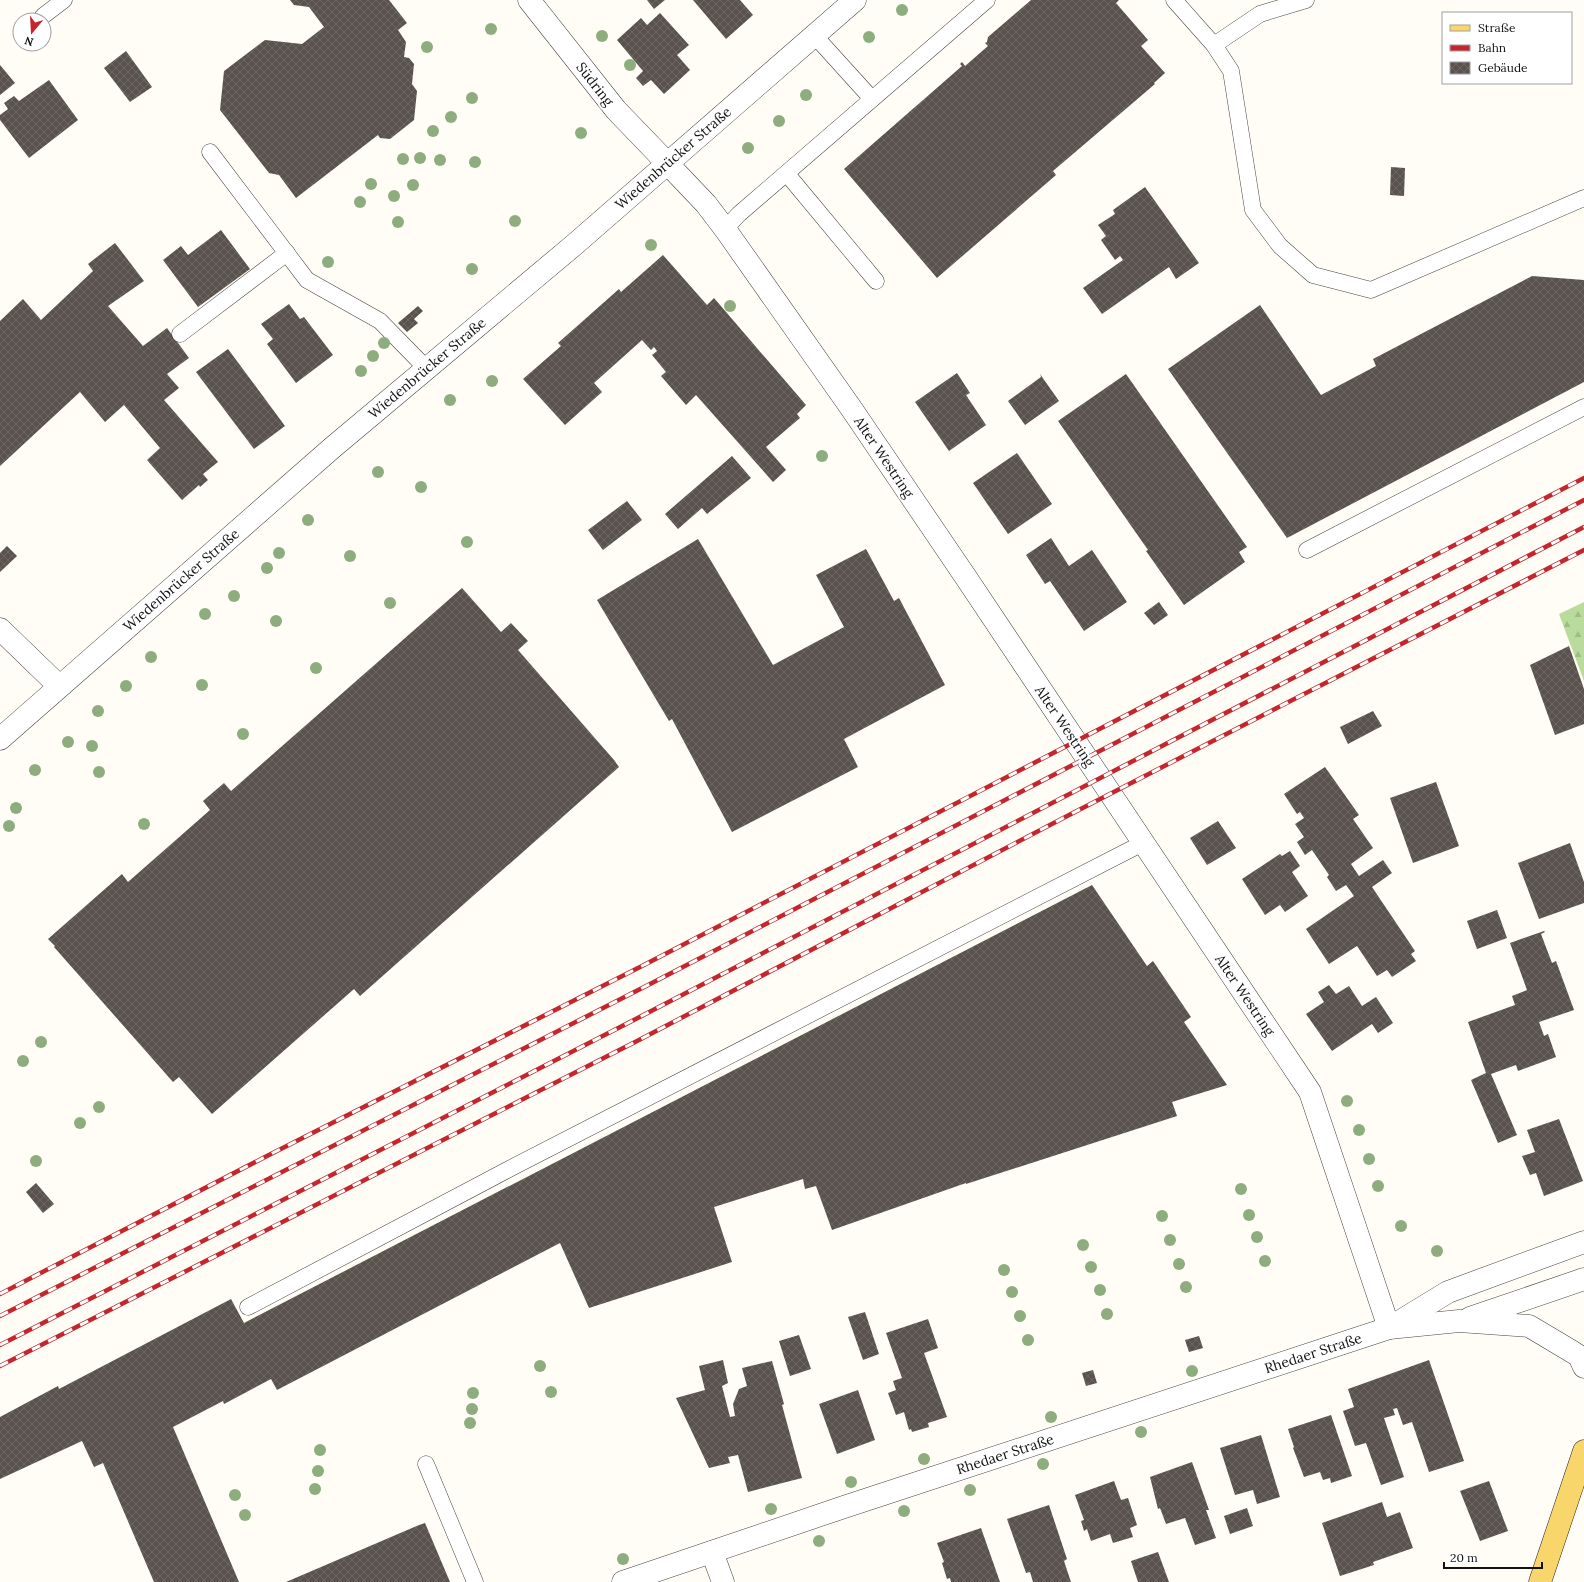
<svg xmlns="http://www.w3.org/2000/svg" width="1584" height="1582" viewBox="0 0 1584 1582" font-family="Lora,serif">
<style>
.forest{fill:url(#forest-firs)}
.building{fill:url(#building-cross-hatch)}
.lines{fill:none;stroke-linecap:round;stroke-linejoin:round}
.service-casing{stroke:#444;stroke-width:17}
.minor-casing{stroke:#444;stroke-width:23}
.tertiary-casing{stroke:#444;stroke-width:23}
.primary-casing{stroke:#222;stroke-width:23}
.service{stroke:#fff;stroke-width:16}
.minor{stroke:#fff;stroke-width:22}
.tertiary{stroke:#fff;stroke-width:22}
.primary{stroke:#f9d66b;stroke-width:22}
.rail-casing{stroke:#c4262e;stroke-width:4.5}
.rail{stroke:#fff;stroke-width:3;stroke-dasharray:9;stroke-linecap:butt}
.tree{fill:#8dad7f}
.labels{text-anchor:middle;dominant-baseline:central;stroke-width:4;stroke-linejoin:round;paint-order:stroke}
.street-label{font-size:14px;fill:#111;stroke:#fff}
</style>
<defs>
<pattern id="forest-firs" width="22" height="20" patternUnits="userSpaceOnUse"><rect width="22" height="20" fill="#b9dc9c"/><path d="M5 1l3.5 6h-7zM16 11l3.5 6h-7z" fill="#9ebc85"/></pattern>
<pattern id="building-cross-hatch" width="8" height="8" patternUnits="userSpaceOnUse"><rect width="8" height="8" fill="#5a524d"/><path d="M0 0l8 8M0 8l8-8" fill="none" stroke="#6d6662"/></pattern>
</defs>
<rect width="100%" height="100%" fill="#fffdf5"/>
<polygon class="forest" points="1584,602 1584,681 1559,614"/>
<g class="building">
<polygon points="290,0 389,0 407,23 398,30 406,42 404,57 409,58 414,64 412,84 417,91 414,120 390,139 380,138 378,135 296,198 279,175 269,173 220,110 224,71 265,40 302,44 324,27 309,7 294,5"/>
<polygon points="647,0 665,0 654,9"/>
<polygon points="693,0 740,0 753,15 726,39"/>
<polygon points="1031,0 1119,0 1116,3 1148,40 1141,46 1165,73 1154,83 1155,84 1053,171 1056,175 937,278 844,169 962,66 960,64 962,62 965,66 988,46 985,43 987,42 988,37"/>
<polygon points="660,13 689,45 677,55 690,70 664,94 651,80 643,86 636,78 643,71 617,40 641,18 647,25"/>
<polygon points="126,51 152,87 130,102 104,68"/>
<polygon points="0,65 15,83 0,95"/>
<polygon points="49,80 78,120 29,158 0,120 0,115 8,109 4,103 14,96 19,101"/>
<polygon points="1391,167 1405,168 1404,196 1390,195"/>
<polygon points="1145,187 1199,263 1176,279 1169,267 1102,314 1083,288 1123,260 1120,256 1115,260 1101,240 1106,236 1098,225 1115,214 1113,210"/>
<polygon points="221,230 250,269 198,307 163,260 181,246 188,255"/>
<polygon points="115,243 144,281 108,306 143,346 167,328 189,358 167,374 179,388 164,400 218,462 203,474 208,480 200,487 199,485 182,500 147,460 160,448 124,405 105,422 80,392 0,466 0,321 23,299 41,320 93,271 88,264"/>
<polygon points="663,255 707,305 714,298 806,405 797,414 800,418 766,447 786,470 773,482 696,395 686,405 661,376 666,372 652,355 657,351 654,347 651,350 642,340 594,383 602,392 565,425 523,379 561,346 558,343 619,289 621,292"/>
<polygon points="1532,276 1584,280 1584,382 1287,538 1168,369 1260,305 1321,395 1376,366 1373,359"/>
<polygon points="289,304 300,319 304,317 333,355 296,383 267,344 273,339 261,324"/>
<polygon points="418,306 423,311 414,319 418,323 407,332 398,323"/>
<polygon points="228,349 285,426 254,449 196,372"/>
<polygon points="957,373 970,393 966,395 986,425 949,451 915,402"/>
<polygon points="1040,374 1059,401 1025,425 1008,401 1041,377"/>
<polygon points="1126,374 1247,547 1239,552 1245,562 1184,605 1146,551 1148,550 1058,421"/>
<polygon points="1017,453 1052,504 1008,534 973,483"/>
<polygon points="732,456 751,478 707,514 702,508 678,529 665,514"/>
<polygon points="627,501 642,520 603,550 588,530"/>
<polygon points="1051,538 1069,566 1092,550 1127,602 1084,631 1050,581 1045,584 1026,555"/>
<polygon points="698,539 773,665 844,627 816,575 866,549 894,601 899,598 945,685 844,739 858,767 732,832 672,719 669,721 597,600"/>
<polygon points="7,546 17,556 0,572 0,553"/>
<polygon points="462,588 501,632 511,623 528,641 518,650 614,760 619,767 360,996 354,989 212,1114 179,1077 173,1082 54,947 55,946 48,939 122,874 128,882 210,810 203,801 224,783 231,791"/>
<polygon points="1159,602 1168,615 1154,625 1144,613"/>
<polygon points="1569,646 1584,689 1584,724 1555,735 1530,665"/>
<polygon points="1373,711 1382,726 1348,744 1340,727"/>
<polygon points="1325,767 1359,815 1353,819 1373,848 1351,864 1359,876 1383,860 1392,873 1372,887 1415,951 1411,954 1416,961 1392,977 1387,970 1377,976 1357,946 1329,964 1306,929 1354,896 1346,885 1336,891 1327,877 1329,875 1312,850 1305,855 1297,842 1304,837 1295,824 1304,818 1300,812 1297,814 1284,794"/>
<polygon points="1436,782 1459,846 1413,863 1390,798"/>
<polygon points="1218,821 1236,848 1207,865 1190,838"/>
<polygon points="1570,843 1584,882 1584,903 1539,919 1518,863"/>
<polygon points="1290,851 1300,866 1292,872 1308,896 1285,912 1280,905 1265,915 1242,879 1280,854 1282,856"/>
<polygon points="1092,885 1147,966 1153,961 1191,1017 1184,1022 1227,1085 1172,1102 1177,1116 966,1184 966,1183 832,1230 816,1186 805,1189 803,1179 714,1207 732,1262 589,1308 560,1243 277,1390 271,1379 224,1404 223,1401 173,1427 239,1582 154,1582 103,1463 94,1467 82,1441 0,1479 0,1417 58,1386 59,1389 231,1299 244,1323"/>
<polygon points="1497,910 1507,938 1477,949 1467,921"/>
<polygon points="1544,931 1545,932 1541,934 1552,963 1556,961 1574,1010 1539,1022 1544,1036 1548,1034 1556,1057 1518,1071 1516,1065 1491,1074 1517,1135 1498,1143 1471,1080 1486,1073 1468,1022 1515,1005 1512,996 1527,990 1510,943"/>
<polygon points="1329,985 1336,994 1349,986 1362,1006 1376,997 1393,1023 1378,1033 1372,1024 1332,1051 1306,1014 1324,1002 1318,992"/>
<polygon points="1559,1119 1583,1181 1544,1196 1536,1173 1530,1175 1522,1156 1535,1152 1527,1130"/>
<polygon points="36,1183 54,1204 43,1213 26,1192"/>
<polygon points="865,1312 879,1354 863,1360 848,1317"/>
<polygon points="928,1319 938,1348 924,1353 947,1417 928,1423 929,1427 912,1432 911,1429 909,1430 904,1412 896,1415 888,1393 896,1390 893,1381 902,1378 886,1333"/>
<polygon points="799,1335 811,1369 790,1376 779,1341"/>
<polygon points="1199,1336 1203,1348 1189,1352 1185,1340"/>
<polygon points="723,1360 728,1383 722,1386 730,1417 735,1416 733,1404 739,1389 747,1386 742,1368 772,1361 784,1404 782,1405 802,1478 748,1492 738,1455 728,1457 730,1463 709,1468 676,1398 705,1390 699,1366"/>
<polygon points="1429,1360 1464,1461 1429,1472 1412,1422 1403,1425 1397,1408 1393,1409 1395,1415 1384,1418 1404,1477 1381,1485 1366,1443 1355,1446 1343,1411 1354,1407 1348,1389"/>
<polygon points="1093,1370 1097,1383 1086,1386 1082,1373"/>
<polygon points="858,1390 875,1440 837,1454 819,1404"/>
<polygon points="1331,1415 1352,1476 1331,1483 1330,1478 1323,1480 1320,1472 1304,1477 1293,1448 1294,1447 1288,1429"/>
<polygon points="1261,1435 1280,1497 1257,1504 1253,1490 1235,1495 1220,1448"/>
<polygon points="1192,1462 1209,1510 1206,1510 1216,1538 1195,1545 1185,1518 1166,1524 1160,1508 1158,1509 1150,1477"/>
<polygon points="1114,1481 1121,1500 1128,1498 1137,1525 1130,1528 1133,1537 1113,1543 1110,1534 1091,1541 1087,1529 1084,1531 1081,1521 1084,1520 1075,1495"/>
<polygon points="1489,1481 1508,1531 1480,1541 1460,1491"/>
<polygon points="1382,1502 1387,1517 1400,1512 1413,1548 1373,1562 1374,1565 1340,1576 1322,1523"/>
<polygon points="1049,1505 1067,1559 1064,1561 1071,1582 1033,1582 1030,1572 1026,1573 1007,1519"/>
<polygon points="1247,1508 1253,1526 1230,1534 1224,1516"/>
<polygon points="425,1523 450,1582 286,1582 419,1525"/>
<polygon points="981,1528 1000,1582 951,1582 950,1578 947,1579 942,1563 944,1562 937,1543"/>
<polygon points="1158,1552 1169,1582 1138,1582 1131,1561"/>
</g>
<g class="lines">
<defs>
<g id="service">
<polyline points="1174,0 1214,45 1231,71 1253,210 1280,246 1313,275 1371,290 1584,198"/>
<polyline points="43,16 64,0"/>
<polyline points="814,35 872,99"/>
<polyline points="1214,45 1260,14 1306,0"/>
<polyline points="210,152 307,280 380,321 426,368"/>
<polyline points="787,174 876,281"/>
<polyline points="725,229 739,214 987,0"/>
<polyline points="180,334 287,253"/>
<polyline points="1307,550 1584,407"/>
<polyline points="248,1307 511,1168 1143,843"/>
<polyline points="426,1464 475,1582"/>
</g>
<g id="minor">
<polyline points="667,163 706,204 725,229 851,408 967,579 1310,1092 1389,1328"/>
<polyline points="0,629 59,686"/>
<polyline points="1470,1318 1584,1279"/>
<polyline points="1394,1325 1448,1292 1584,1242"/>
<polyline points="712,1552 723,1582"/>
<polyline points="623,1582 844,1507 1389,1328 1459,1321 1529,1326 1571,1351 1579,1356 1584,1367"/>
</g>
<g id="tertiary">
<polyline points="529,0 616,110 667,163"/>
<polyline points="0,739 332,448 574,245 855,0"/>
</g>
<polyline id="primary" points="1540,1582 1584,1451"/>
</defs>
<use href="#service" class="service-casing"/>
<use href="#minor" class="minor-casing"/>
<use href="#tertiary" class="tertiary-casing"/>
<use href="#primary" class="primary-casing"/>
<use href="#service" class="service"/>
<use href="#minor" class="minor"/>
<use href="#tertiary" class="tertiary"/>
<use href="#primary" class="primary"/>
<defs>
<g id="rail">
<polyline points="0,1294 265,1157 642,966 1584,478"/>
<polyline points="0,1316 652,983 1584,500"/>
<polyline points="0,1345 630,1022 1584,527"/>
<polyline points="0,1366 639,1040 1071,814 1584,550"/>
</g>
</defs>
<use href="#rail" class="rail-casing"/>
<use href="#rail" class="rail"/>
</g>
<g class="tree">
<circle cx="902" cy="10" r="6"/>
<circle cx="491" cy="29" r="6"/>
<circle cx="602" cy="36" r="6"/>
<circle cx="869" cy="37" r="6"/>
<circle cx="427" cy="47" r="6"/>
<circle cx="630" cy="65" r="6"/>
<circle cx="806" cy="95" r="6"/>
<circle cx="472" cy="98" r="6"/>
<circle cx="451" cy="117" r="6"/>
<circle cx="779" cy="121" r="6"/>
<circle cx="433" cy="131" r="6"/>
<circle cx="581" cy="133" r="6"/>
<circle cx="748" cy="148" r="6"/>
<circle cx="420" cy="158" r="6"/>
<circle cx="403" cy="159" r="6"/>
<circle cx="440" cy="160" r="6"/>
<circle cx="475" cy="162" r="6"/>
<circle cx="371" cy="184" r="6"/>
<circle cx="413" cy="185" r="6"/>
<circle cx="394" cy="196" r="6"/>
<circle cx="360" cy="202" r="6"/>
<circle cx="515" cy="221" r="6"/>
<circle cx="398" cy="222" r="6"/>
<circle cx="651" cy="245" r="6"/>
<circle cx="328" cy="262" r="6"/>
<circle cx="472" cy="269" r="6"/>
<circle cx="730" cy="306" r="6"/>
<circle cx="384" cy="343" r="6"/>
<circle cx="373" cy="356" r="6"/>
<circle cx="361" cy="371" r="6"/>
<circle cx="492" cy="381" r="6"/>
<circle cx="450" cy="400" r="6"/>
<circle cx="822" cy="456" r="6"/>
<circle cx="378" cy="472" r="6"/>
<circle cx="421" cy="487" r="6"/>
<circle cx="308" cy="520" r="6"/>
<circle cx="467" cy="542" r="6"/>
<circle cx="279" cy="553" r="6"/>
<circle cx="350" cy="556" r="6"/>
<circle cx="267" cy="568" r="6"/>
<circle cx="234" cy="596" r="6"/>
<circle cx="390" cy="603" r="6"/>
<circle cx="205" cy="614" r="6"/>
<circle cx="276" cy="621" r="6"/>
<circle cx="151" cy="657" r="6"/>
<circle cx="316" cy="668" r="6"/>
<circle cx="202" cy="685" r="6"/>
<circle cx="126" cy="686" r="6"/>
<circle cx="98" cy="711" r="6"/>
<circle cx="243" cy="734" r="6"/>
<circle cx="68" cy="742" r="6"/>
<circle cx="92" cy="746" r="6"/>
<circle cx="35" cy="770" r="6"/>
<circle cx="99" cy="772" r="6"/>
<circle cx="16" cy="808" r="6"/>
<circle cx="144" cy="824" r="6"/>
<circle cx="9" cy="826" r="6"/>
<circle cx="41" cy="1042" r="6"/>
<circle cx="23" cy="1061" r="6"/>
<circle cx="1347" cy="1101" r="6"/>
<circle cx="99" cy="1107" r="6"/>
<circle cx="80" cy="1123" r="6"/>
<circle cx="1359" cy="1130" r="6"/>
<circle cx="1369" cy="1159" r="6"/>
<circle cx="36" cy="1161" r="6"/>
<circle cx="1378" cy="1186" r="6"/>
<circle cx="1241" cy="1189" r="6"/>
<circle cx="1249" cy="1215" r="6"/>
<circle cx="1162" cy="1216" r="6"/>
<circle cx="1401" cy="1226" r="6"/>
<circle cx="1257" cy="1237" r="6"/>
<circle cx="1170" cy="1240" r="6"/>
<circle cx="1083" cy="1245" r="6"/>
<circle cx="1437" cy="1251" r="6"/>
<circle cx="1265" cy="1261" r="6"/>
<circle cx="1179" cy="1264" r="6"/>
<circle cx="1091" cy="1267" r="6"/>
<circle cx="1004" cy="1270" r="6"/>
<circle cx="1186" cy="1287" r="6"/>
<circle cx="1100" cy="1290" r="6"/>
<circle cx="1012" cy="1292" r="6"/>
<circle cx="1107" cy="1314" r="6"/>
<circle cx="1020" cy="1316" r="6"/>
<circle cx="1028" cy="1340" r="6"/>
<circle cx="540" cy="1366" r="6"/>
<circle cx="1192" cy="1371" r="6"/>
<circle cx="551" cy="1392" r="6"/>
<circle cx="473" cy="1393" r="6"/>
<circle cx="472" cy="1409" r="6"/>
<circle cx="1051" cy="1417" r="6"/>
<circle cx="470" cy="1423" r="6"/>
<circle cx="1141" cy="1432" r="6"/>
<circle cx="320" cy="1450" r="6"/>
<circle cx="924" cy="1459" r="6"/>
<circle cx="1043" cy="1464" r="6"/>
<circle cx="318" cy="1471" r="6"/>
<circle cx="851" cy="1482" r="6"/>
<circle cx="315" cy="1489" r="6"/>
<circle cx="970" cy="1490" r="6"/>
<circle cx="235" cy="1495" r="6"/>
<circle cx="771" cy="1509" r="6"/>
<circle cx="904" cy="1511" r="6"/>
<circle cx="245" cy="1515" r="6"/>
<circle cx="819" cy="1541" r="6"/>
<circle cx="623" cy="1559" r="6"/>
</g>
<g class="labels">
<g class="street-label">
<text transform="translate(595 84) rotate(52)">Südring</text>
<text transform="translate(673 158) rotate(-41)">Wiedenbrücker Straße</text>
<text transform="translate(427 368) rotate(-40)">Wiedenbrücker Straße</text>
<text transform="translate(884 457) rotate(56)">Alter Westring</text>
<text transform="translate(181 580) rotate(-41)">Wiedenbrücker Straße</text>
<text transform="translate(1065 726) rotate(56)">Alter Westring</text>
<text transform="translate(1245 995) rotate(56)">Alter Westring</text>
<text transform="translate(1313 1353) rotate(-18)">Rhedaer Straße</text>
<text transform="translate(1005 1454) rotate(-18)">Rhedaer Straße</text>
</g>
</g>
<rect x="1442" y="12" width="130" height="72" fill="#ffffff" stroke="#a0a0a0"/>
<rect x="1450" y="25" width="20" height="6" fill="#f9d66b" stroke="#a0a0a0"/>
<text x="1478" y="32" font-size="12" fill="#111111">Straße</text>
<rect x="1450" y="45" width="20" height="6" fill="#c4262e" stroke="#a0a0a0"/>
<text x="1478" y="52" font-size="12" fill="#111111">Bahn</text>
<rect x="1450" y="62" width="20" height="12" fill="url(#building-cross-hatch)" stroke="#a0a0a0"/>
<text x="1478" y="72" font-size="12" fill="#111111">Gebäude</text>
<g transform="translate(32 32) rotate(198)"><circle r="19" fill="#ffffff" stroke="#a0a0a0"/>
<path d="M0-3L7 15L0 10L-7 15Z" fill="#c4262e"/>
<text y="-6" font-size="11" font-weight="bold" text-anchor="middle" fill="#111111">N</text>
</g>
<path d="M1444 1562v6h98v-6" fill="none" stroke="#111111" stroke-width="2"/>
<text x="1450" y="1562" font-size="12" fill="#111111" stroke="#ffffff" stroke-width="3" paint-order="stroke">20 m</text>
</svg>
